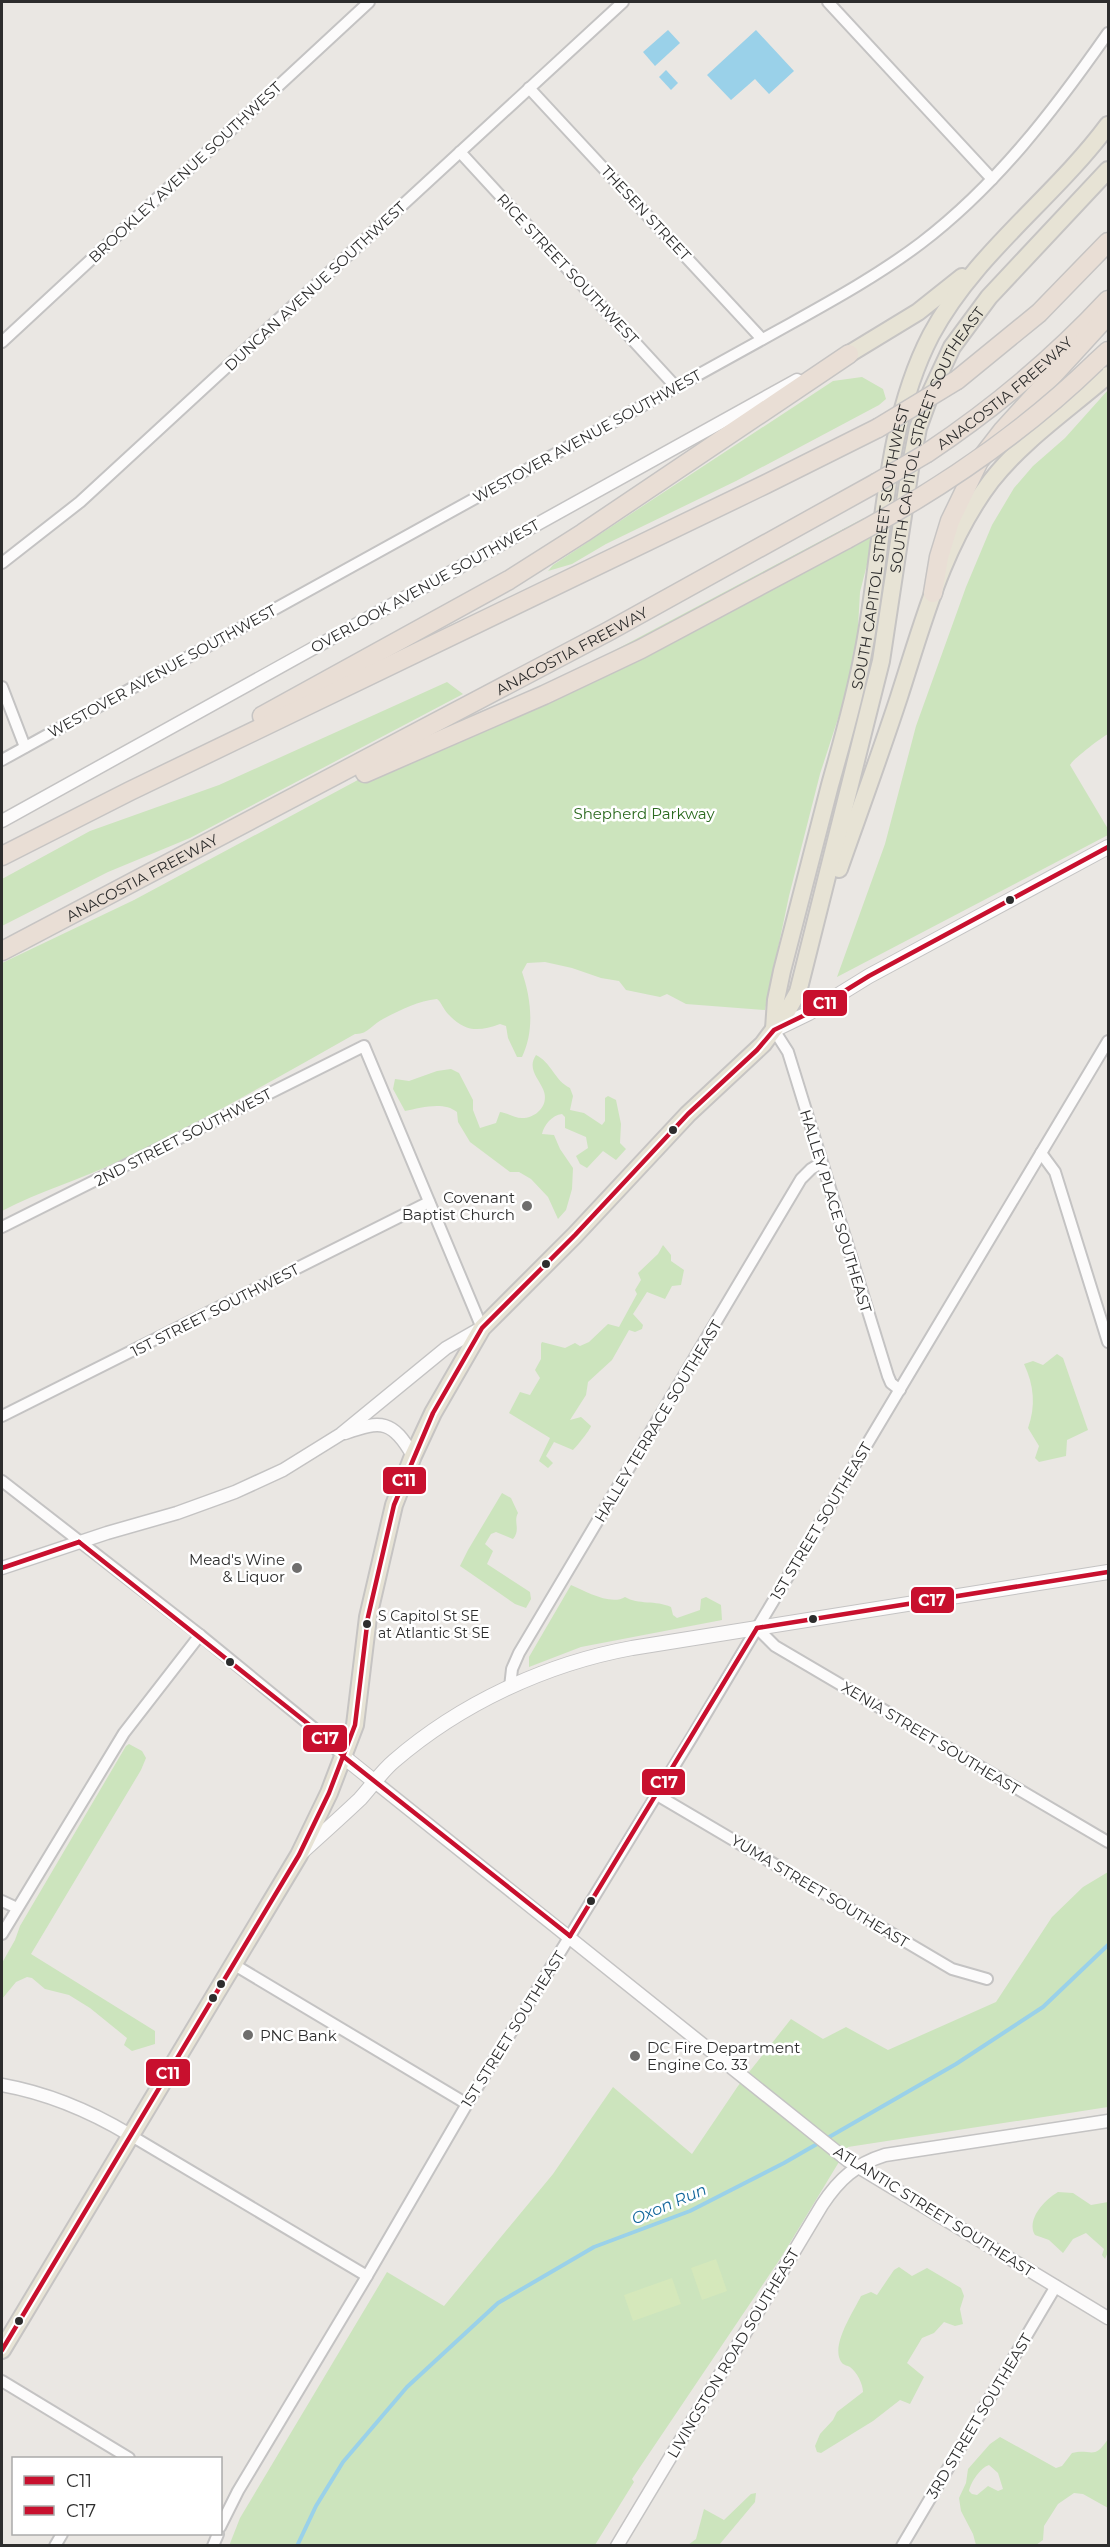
<svg xmlns="http://www.w3.org/2000/svg" width="1110" height="2547" viewBox="0 0 1110 2547" font-family="Montserrat,sans-serif">
<style>
.green{fill:#cce4bd;fill-rule:evenodd}
.pitch{fill:#d5e8bb}
.water{fill:#9ad1e9}
.lines{fill:none;stroke-linecap:round;stroke-linejoin:round}
.stream{stroke:#9ad1e9;stroke-width:4}
.minor-casing{stroke:#c4c3c3;stroke-width:14}
.tertiary-casing{stroke:#c4c3c3;stroke-width:15}
.secondary-casing{stroke:#c4c3c3;stroke-width:16}
.primary-casing{stroke:#c6c4c3;stroke-width:20}
.motorway-casing{stroke:#c6c4c3;stroke-width:21}
.minor{stroke:#fcfbfb;stroke-width:10}
.tertiary{stroke:#fcfbfb;stroke-width:12}
.secondary{stroke:#fcfbfb;stroke-width:14}
.primary{stroke:#e7e3d5;stroke-width:16}
.motorway{stroke:#e9ded5;stroke-width:18}
.motorway-bridge-casing{stroke:#c6c4c3;stroke-width:21;stroke-linecap:butt}
.motorway-bridge{stroke:#e9ded5;stroke-width:18}
.bus-1-casing{stroke:#fff;stroke-width:9}
.bus-2-casing{stroke:#fff;stroke-width:9}
.bus-1{stroke:#c8102e;stroke-width:4.5}
.bus-2{stroke:#c8102e;stroke-width:4.5}
.bus-dot{fill:#2d2d2d;stroke:#fff;stroke-width:2}
.poi-dot{fill:#6f6e6d;stroke:#fff;stroke-width:2}
.labels{text-anchor:middle;dominant-baseline:central;stroke-width:5;stroke-linejoin:round;paint-order:stroke}
.bus-label{font-size:14px;fill:#2d2d2d;stroke:#fff;text-anchor:start}
.street-label{font-size:15px;fill:#2d2d2d;stroke:#fff}
.park-label{font-size:15px;fill:#2a691e;stroke:#fff}
.poi-label{font-size:15px;fill:#2d2d2d;stroke:#fff;text-anchor:end}
.water-label{font-size:16px;font-style:italic;fill:#12669b;stroke:#fff}
.line-badge{stroke:#fff;stroke-width:2}
.badge-label{font-size:16px;text-anchor:middle;font-weight:bold;fill:#fff}
</style>
<rect width="100%" height="100%" fill="#eae7e3"/>
<g class="green">
<polygon points="862,377 883,389 886,399 879,405 736,481 606,544 572,564 548,571 553,565 833,381"/>
<path d="M1108 390V734C1102 737 1073 759 1070 765L1108 829V835L837 977 885 844 916 726 966 587 992 525 1014 488 1033 466 1065 438Z"/>
<path d="M864 518V524H871L873 541 860 592 856 663 820 774 789 896 765 1010 686 1004 667 994 660 997 626 990 619 981 601 978 572 968 545 962 527 963 522 972C531 998 535 1030 522 1057H517L508 1038 506 1026 500 1024C478 1032 465 1032 448 1014 443 1009 442 1003 437 999 418 1001 400 1010 383 1019 373 1024 367 1035 355 1034 277 1078 199 1123 119 1161 80 1180 39 1191 2 1211V963L134 900 466 722 504 709Z"/>
<polygon points="447,682 463,694 190,838 108,872 2,926 2,879 90,831 219,785"/>
<path d="M536 1055C551 1062 555 1081 570 1088L573 1096 570 1110 584 1113 602 1125 605 1121V1098L608 1096 616 1100 621 1124 620 1143 626 1149 616 1160 603 1151 587 1168 580 1164 576 1156 588 1148 586 1137 565 1128V1117L562 1114C552 1115 544 1125 542 1134L554 1135 560 1149 573 1168 572 1189 566 1210 558 1219 548 1197 531 1179 519 1172H510L470 1142 458 1122 457 1112C443 1101 421 1108 405 1111L393 1089 395 1079 409 1081 437 1071 451 1069 459 1073 473 1100V1110L480 1128 496 1123 500 1112C508 1113 514 1118 522 1118 537 1118 550 1104 543 1089 538 1078 527 1068 536 1055Z"/>
<path d="M663 1245 671 1255V1261L684 1270 681 1285 672 1286 665 1299 647 1292 633 1314 643 1325 642 1329 635 1332 629 1330 612 1360 588 1382 586 1395 570 1420 581 1417 591 1426C590 1430 577 1446 573 1450L554 1442 546 1456 553 1463 548 1468 539 1461 550 1438 509 1413 520 1392 530 1395 540 1378 535 1370 541 1359V1344L542 1342 565 1348 575 1343 580 1346 589 1342 608 1324 619 1327 637 1294 635 1290 641 1280 638 1273 658 1254Z"/>
<path d="M1057 1354 1063 1358 1088 1430 1067 1440 1066 1456 1039 1462 1035 1458 1039 1446 1028 1428C1036 1406 1034 1385 1024 1364L1033 1361 1043 1365Z"/>
<path d="M502 1493 511 1498 518 1513C513 1521 521 1530 513 1539L496 1532 491 1534 485 1544 493 1551 487 1564 530 1592 531 1599 526 1608 515 1604 460 1566 468 1550Z"/>
<path d="M571 1585C585 1591 611 1606 625 1597 638 1605 656 1600 671 1607L673 1615 677 1618 700 1610 701 1599 706 1597 721 1605 722 1620 581 1647 529 1667V1657Z"/>
<polygon points="129,1744 142,1751 146,1758 141,1770 31,1954 155,2031 155,2044 132,2051 124,2045 127,2038 90,2008 69,1995 45,1989 32,1978 27,1977 16,1982 2,1999 2,1963 15,1940 20,1926 126,1746"/>
<polygon points="1108,1872 1108,2107 848,2147 782,2256 632,2479 634,2482 595,2545 229,2546 240,2518 387,2272 444,2306 553,2174 613,2087 692,2154 738,2086 791,2019 823,2039 846,2027 888,2050 996,2002 1052,1917 1083,1887"/>
<path d="M1058 2192 1073 2193 1091 2205 1108 2202V2252L1105 2259 1102 2255 1104 2249 1086 2233 1073 2239 1063 2253 1049 2240 1035 2235C1026 2220 1044 2200 1058 2192Z"/>
<path d="M899 2267 912 2276 927 2268 961 2288 964 2296 960 2309 963 2324 955 2326 944 2322 934 2333 922 2338 907 2363 924 2377 910 2404 900 2400 873 2421 821 2453 817 2452 815 2446 820 2434 833 2420 837 2412 863 2392C863 2384 857 2372 850 2367 847 2365 845 2366 842 2363 829 2347 854 2311 861 2296L871 2292 877 2295 894 2270Z"/>
<path d="M1000 2437 1056 2468 1062 2466 1072 2453C1091 2448 1094 2461 1108 2439V2508L1083 2494 1074 2493 1058 2504 1044 2526 1043 2540 1036 2545H976L973 2534 961 2511 959 2498 966 2483 968 2469 990 2444ZM989 2465 998 2473 1003 2489 998 2491 988 2486 977 2495 972 2494 969 2491C971 2482 980 2468 989 2465Z"/>
<polygon points="756,2493 755,2502 719,2545 688,2545 696,2539 704,2509 724,2520 751,2494"/>
</g>
<g class="pitch">
<polygon points="716,2259 727,2291 702,2300 691,2268"/>
<polygon points="672,2278 681,2304 633,2321 624,2295"/>
</g>
<g class="water">
<polygon points="668,30 680,43 655,66 643,52"/>
<polygon points="756,30 794,71 769,94 755,79 731,100 707,75"/>
<polygon points="666,70 678,83 671,90 659,77"/>
</g>
<g class="lines">
<polyline class="stream" points="297,2546 316,2506 343,2462 407,2387 498,2303 594,2247 690,2211 784,2163 956,2064 1043,2007 1108,1945"/>
<defs>
<g id="minor">
<polyline points="828,2 992,179"/>
<polyline points="529,88 762,339"/>
<polyline points="460,152 676,387"/>
<polyline points="2,342 369,2"/>
<polyline points="2,563 80,502 623,2"/>
<polyline points="2,687 25,747"/>
<path d="M2 760 790 324C835 299 880 274 921 243 997 185 1054 110 1108 33"/>
<polyline points="774,1030 788,1052 888,1376 891,1383 900,1390"/>
<polyline points="1041,1153 1055,1172 1108,1342"/>
<polyline points="2,1227 364,1046 482,1328"/>
<polyline points="2,1416 429,1202"/>
<polyline points="2,1481 200,1635 321,1734 344,1757"/>
<polyline points="757,1628 775,1646 1108,1842"/>
<polyline points="510,1687 512,1669 519,1653 801,1179 811,1169 821,1163"/>
<polyline points="657,1795 952,1969 987,1979"/>
<polyline points="2,1901 17,1908"/>
<polyline points="2,1934 124,1733 200,1635"/>
<polyline points="233,1964 467,2104"/>
<polyline points="130,2135 367,2276"/>
<polyline points="2,2381 129,2458"/>
<polyline points="220,2527 238,2491 367,2276 467,2104 692,1737 1108,1041"/>
<polyline points="55,2546 62,2534"/>
<polyline points="213,2546 218,2534"/>
<polyline points="902,2546 1056,2286"/>
</g>
<g id="tertiary">
<polyline points="2,821 797,380"/>
<path d="M345 1433C381 1420 393 1420 413 1456"/>
<polyline points="2,1568 107,1533 177,1513 235,1492 283,1470 341,1434 446,1348 481,1328"/>
<polyline points="375,1782 847,2160 1108,2318"/>
<path d="M2 2085C47 2093 90 2111 130 2135"/>
<path d="M617 2546 822 2205C839 2179 856 2164 885 2155L1108 2121"/>
</g>
<g id="secondary">
<polyline points="774,1030 809,1013 869,976 1108,847"/>
<polyline points="344,1757 375,1782"/>
<path d="M302 1852C322 1834 341 1817 360 1799 371 1787 381 1772 394 1761 460 1704 545 1664 632 1648L1108 1572"/>
</g>
<g id="primary">
<polyline points="849,354 918,312 962,277"/>
<path d="M839 869C859 812 880 755 899 697 923 623 943 544 991 481 1023 440 1069 409 1108 375"/>
<path id="s1" d="M774 1029 776 1000 782 971C798 909 814 847 830 785 842 742 855 698 863 654 884 550 882 429 931 335 974 254 1054 198 1108 125"/>
<path id="s2" d="M2 2350 299 1855 329 1793 355 1725 368 1617 394 1505 413 1456 433 1413 482 1328 575 1235 688 1114 763 1044 786 1013 798 992 881 661 910 469 918 428 931 392 952 347 989 297 1108 170"/>
</g>
<g id="motorway">
<polyline points="1096,362 1108,351"/>
<polyline points="957,380 1039,313 1108,242"/>
<path id="s3" d="M927 453C993 409 1054 358 1108 300"/>
<polyline points="933,593 939,557 950,521 979,461 1003,430 1108,315"/>
<polyline points="262,716 509,580 583,533 849,354"/>
<polyline points="365,773 544,695 641,649 847,539"/>
<polyline points="2,856 130,791 766,484 878,428"/>
<path id="s4" d="M2 951 609 631 876 483"/>
</g>
</defs>
<use href="#minor" class="minor-casing"/>
<use href="#tertiary" class="tertiary-casing"/>
<use href="#secondary" class="secondary-casing"/>
<use href="#primary" class="primary-casing"/>
<use href="#motorway" class="motorway-casing"/>
<use href="#minor" class="minor"/>
<use href="#tertiary" class="tertiary"/>
<use href="#secondary" class="secondary"/>
<use href="#primary" class="primary"/>
<use href="#motorway" class="motorway"/>
<defs>
<g id="motorway-bridge">
<polyline points="878,428 957,380"/>
<polyline points="876,483 927,453"/>
<path d="M847 539C938 491 1023 433 1096 362"/>
</g>
</defs>
<use href="#motorway-bridge" class="motorway-bridge-casing"/>
<use href="#motorway-bridge" class="motorway-bridge"/>
<defs>
<polyline id="bus-1" points="2,2350 299,1855 329,1793 355,1725 368,1617 394,1505 433,1413 482,1328 575,1235 688,1114 757,1050 774,1030 809,1013 869,976 1108,847"/>
<g id="bus-2">
<polyline points="79,1542 321,1734 344,1757 570,1936"/>
<polyline points="2,1568 79,1542"/>
<polyline points="757,1628 1108,1572"/>
<polyline points="570,1936 757,1628"/>
</g>
</defs>
<use href="#bus-1" class="bus-1-casing"/>
<use href="#bus-2" class="bus-2-casing"/>
<use href="#bus-1" class="bus-1"/>
<use href="#bus-2" class="bus-2"/>
</g>
<g class="bus-dot">
<circle cx="1010" cy="900" r="5"/>
<circle cx="673" cy="1130" r="5"/>
<circle cx="546" cy="1264" r="5"/>
<circle cx="813" cy="1619" r="5"/>
<circle cx="367" cy="1624" r="5"/>
<circle cx="230" cy="1662" r="5"/>
<circle cx="591" cy="1901" r="5"/>
<circle cx="221" cy="1984" r="5"/>
<circle cx="213" cy="1998" r="5"/>
<circle cx="19" cy="2321" r="5"/>
</g>
<g class="poi-dot">
<circle cx="527" cy="1206" r="6"/>
<circle cx="297" cy="1568" r="6"/>
<circle cx="248" cy="2035" r="6"/>
<circle cx="635" cy="2056" r="6"/>
</g>
<g class="labels">
<g class="bus-label">
<text x="378" y="1616">S Capitol St SE<tspan x="378" dy="17">at Atlantic St SE</tspan></text>
</g>
<g class="street-label">
<text transform="translate(185 172) rotate(-43)">BROOKLEY AVENUE SOUTHWEST</text>
<text transform="translate(646 213) rotate(47)">THESEN STREET</text>
<text transform="translate(568 269) rotate(47)">RICE STREET SOUTHWEST</text>
<text transform="translate(315 286) rotate(-43)">DUNCAN AVENUE SOUTHWEST</text>
<text stroke="none"><textPath href="#s3" startOffset="98">ANACOSTIA FREEWAY</textPath></text>
<text transform="translate(587 436) rotate(-29)">WESTOVER AVENUE SOUTHWEST</text>
<text stroke="none"><textPath href="#s2" startOffset="2175">SOUTH CAPITOL STREET SOUTHEAST</textPath></text>
<text stroke="none"><textPath href="#s1" startOffset="494">SOUTH CAPITOL STREET SOUTHWEST</textPath></text>
<text transform="translate(425 586) rotate(-29)">OVERLOOK AVENUE SOUTHWEST</text>
<text stroke="none"><textPath href="#s4" startOffset="644">ANACOSTIA FREEWAY</textPath></text>
<text transform="translate(162 671) rotate(-29)">WESTOVER AVENUE SOUTHWEST</text>
<text stroke="none"><textPath href="#s4" startOffset="158">ANACOSTIA FREEWAY</textPath></text>
<text transform="translate(183 1137) rotate(-27)">2ND STREET SOUTHWEST</text>
<text transform="translate(836 1211) rotate(73)">HALLEY PLACE SOUTHEAST</text>
<text transform="translate(215 1310) rotate(-27)">1ST STREET SOUTHWEST</text>
<text transform="translate(658 1421) rotate(-59)">HALLEY TERRACE SOUTHEAST</text>
<text transform="translate(821 1521) rotate(-59)">1ST STREET SOUTHEAST</text>
<text transform="translate(931 1738) rotate(31)">XENIA STREET SOUTHEAST</text>
<text transform="translate(820 1891) rotate(31)">YUMA STREET SOUTHEAST</text>
<text transform="translate(513 2029) rotate(-58)">1ST STREET SOUTHEAST</text>
<text transform="translate(934 2211) rotate(32)">ATLANTIC STREET SOUTHEAST</text>
<text transform="translate(733 2353) rotate(-59)">LIVINGSTON ROAD SOUTHEAST</text>
<text transform="translate(979 2416) rotate(-59)">3RD STREET SOUTHEAST</text>
</g>
<g class="park-label">
<text x="644" y="813">Shepherd Parkway</text>
</g>
<g class="poi-label">
<text x="515" y="1197">Covenant<tspan x="515" dy="17">Baptist Church</tspan></text>
<text x="285" y="1559">Mead's Wine<tspan x="285" dy="17">&amp; Liquor</tspan></text>
<text x="260" y="2035" text-anchor="start">PNC Bank</text>
<text x="647" y="2047" text-anchor="start">DC Fire Department<tspan x="647" dy="17">Engine Co. 33</tspan></text>
</g>
<g class="water-label">
<text transform="translate(669 2204) rotate(-23)">Oxon Run</text>
</g>
</g>
<g class="line-badge">
<rect x="802" y="989" width="46" height="28" rx="6" fill="#c8102e"/>
<rect x="382" y="1466" width="45" height="29" rx="6" fill="#c8102e"/>
<rect x="910" y="1586" width="45" height="28" rx="6" fill="#c8102e"/>
<rect x="302" y="1724" width="46" height="29" rx="6" fill="#c8102e"/>
<rect x="641" y="1768" width="45" height="28" rx="6" fill="#c8102e"/>
<rect x="145" y="2058" width="46" height="29" rx="6" fill="#c8102e"/>
</g>
<g class="badge-label">
<text x="825" y="1009">C11</text>
<text x="404" y="1486">C11</text>
<text x="932" y="1606">C17</text>
<text x="325" y="1744">C17</text>
<text x="664" y="1788">C17</text>
<text x="168" y="2079">C11</text>
</g>
<rect width="1110" height="2547" fill="none" stroke="#2d2d2d" stroke-width="6"/>
<rect x="12" y="2457" width="210" height="78" fill="#ffffff" stroke="#ababab" stroke-width="1.5"/>
<rect x="24" y="2476" width="30" height="9" fill="#c8102e" stroke="#ababab" stroke-width="1.5"/>
<text x="66" y="2487" font-size="18" fill="#2d2d2d">C11</text>
<rect x="24" y="2506" width="30" height="9" fill="#c8102e" stroke="#ababab" stroke-width="1.5"/>
<text x="66" y="2517" font-size="18" fill="#2d2d2d">C17</text>
</svg>
